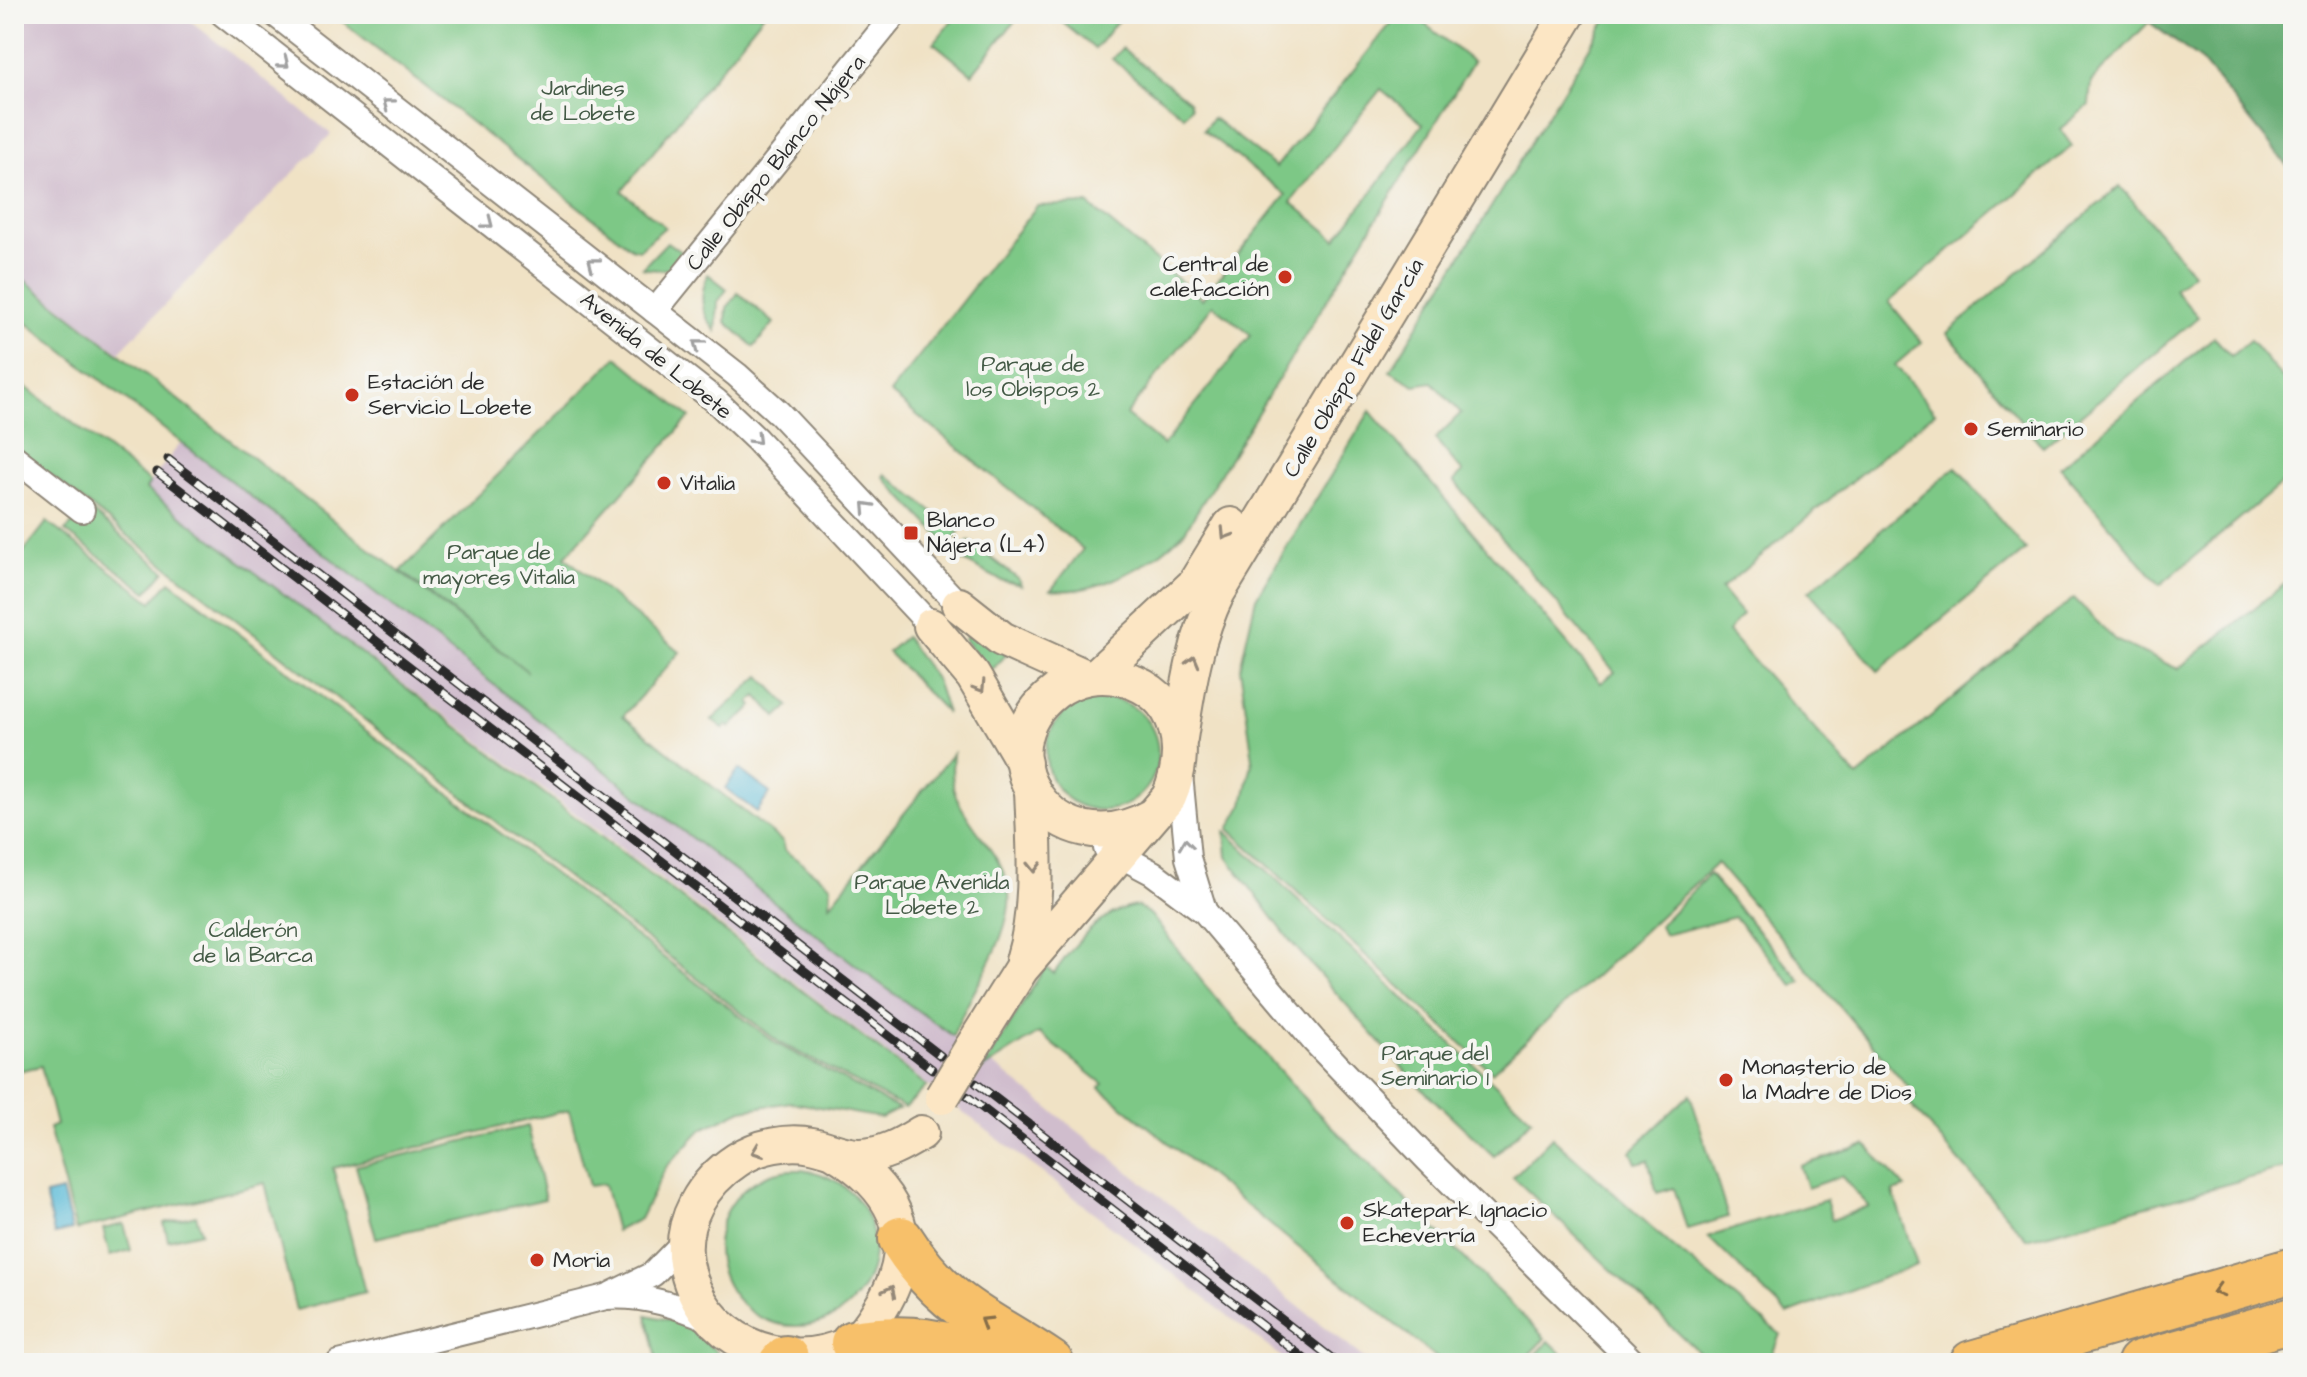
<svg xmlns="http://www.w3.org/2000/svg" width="2307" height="1377" viewBox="0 0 2307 1377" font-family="'Architects Daughter',sans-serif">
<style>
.industrial{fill:#d0bdcd}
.green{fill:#7dc886;stroke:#547a58;stroke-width:2;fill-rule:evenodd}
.forest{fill:#66ac73;stroke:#486c4f;stroke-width:2}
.water{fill:#58bad7;stroke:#427281;stroke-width:2}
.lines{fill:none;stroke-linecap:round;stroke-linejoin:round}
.street-casing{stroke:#8e8678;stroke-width:28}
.secondary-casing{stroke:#8e8678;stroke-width:38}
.highway-casing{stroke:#8e8678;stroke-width:48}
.street{stroke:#fff;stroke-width:24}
.secondary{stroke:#fce6c4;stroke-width:34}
.highway{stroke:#f7c06b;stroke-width:44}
.rail-casing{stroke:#2b2b2b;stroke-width:9}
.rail{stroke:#f6f6f2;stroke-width:6;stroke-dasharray:18;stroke-linecap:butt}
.secondary-bridge-casing{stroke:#8e8678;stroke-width:38;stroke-linecap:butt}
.secondary-bridge{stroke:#fce6c4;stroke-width:34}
.oneway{stroke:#a0a0a0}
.oneway2{stroke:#948878}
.oneway3{stroke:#876e48}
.poi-dot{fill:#c8321e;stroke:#f6f6f2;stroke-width:3}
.labels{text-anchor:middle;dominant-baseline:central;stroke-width:8;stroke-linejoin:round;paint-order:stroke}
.park-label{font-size:22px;fill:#445a46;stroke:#f6f6f2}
.street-label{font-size:22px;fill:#2b2b2b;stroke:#f6f6f2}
.poi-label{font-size:22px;fill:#2b2b2b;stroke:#f6f6f2;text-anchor:start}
</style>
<rect width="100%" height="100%" fill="#f6f6f2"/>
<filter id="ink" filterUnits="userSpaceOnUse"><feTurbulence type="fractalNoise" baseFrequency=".0125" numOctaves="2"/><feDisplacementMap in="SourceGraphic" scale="16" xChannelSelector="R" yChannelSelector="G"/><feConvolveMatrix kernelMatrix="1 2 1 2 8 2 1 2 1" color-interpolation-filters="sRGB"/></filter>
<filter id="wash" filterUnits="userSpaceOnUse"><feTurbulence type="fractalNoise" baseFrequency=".006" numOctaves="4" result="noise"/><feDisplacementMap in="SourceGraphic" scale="32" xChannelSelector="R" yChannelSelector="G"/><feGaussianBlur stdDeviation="1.8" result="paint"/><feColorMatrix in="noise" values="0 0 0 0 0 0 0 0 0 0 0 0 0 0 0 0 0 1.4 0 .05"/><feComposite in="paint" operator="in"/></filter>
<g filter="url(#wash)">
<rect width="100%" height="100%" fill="#f0e2c5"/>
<g class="industrial">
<polygon points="14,14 182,14 331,134 119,352 14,271"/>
<polygon points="189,432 875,980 1006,1074 1370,1363 1289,1363 584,820 145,489"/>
</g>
<g class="green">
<polygon points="333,14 764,14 622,191 665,227 639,250 631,248"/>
<polygon points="957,14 1019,16 972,74 934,43"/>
<polygon points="1052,14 1123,14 1095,49"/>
<path d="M1381 14H1412L1473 62 1185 531C1154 564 1099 595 1051 590L1083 549 890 393 1037 206 1088 204 1202 299 1286 195 1203 130 1213 118 1276 167 1391 23ZM1381 89 1423 124 1336 239 1291 202ZM1213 305 1251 335 1163 445 1126 415Z"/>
<polygon points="1610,14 2293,14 2293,173 2202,61 2149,22 2091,82 2089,105 2060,129 2072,146 1889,302 1922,342 1895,365 1935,412 1721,589 1742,614 1728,632 1857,777 2074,598 2115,640 2178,669 2293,577 2293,1166 2027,1239 1909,1103 1916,1096 1717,863 1492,1072 1229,829 1243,804 1253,759 1240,668 1256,598 1370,411 1601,683 1615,672 1454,481 1463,472 1435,439 1461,413 1432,382 1415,385 1390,371"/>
<polygon points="1122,48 1189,101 1191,107 1184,116 1112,59"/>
<polygon points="2120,186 2193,273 2174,289 2198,317 2043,447 1947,333"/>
<path d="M667 242 689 258C674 269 661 272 642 268Z"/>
<path d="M14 272 528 672 401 571 617 357 690 417 565 557 680 652 623 716 783 842 784 850 831 885 830 905 953 753C952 767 951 783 956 796 971 833 1014 863 1009 906 1003 952 969 993 953 1036L875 980 14 313Z"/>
<path d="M708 274 727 289 718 302 716 331C700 313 699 295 708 274Z"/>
<polygon points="738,293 774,323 754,347 726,322 727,308"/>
<polygon points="2214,337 2231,356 2250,340 2293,391 2293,474 2160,585 2060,467"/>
<polygon points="14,378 150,482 146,489 927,1086 905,1108 780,1043 14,447"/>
<polygon points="1956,467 2026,550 1878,671 1809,591"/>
<polygon points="885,474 959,532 949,546 884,478"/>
<polygon points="88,509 165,571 147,592 65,531"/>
<polygon points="47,522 152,602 170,581 777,1044 899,1109 881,1118 791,1102 742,1110 702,1129 666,1167 640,1219 616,1231 604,1184 589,1186 569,1110 333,1168 365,1292 296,1310 265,1183 76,1230 49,1128 56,1125 41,1066 14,1072 14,564"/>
<polygon points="969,541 1018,579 1021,585 1000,580 960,559 958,555"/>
<polygon points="972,631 1007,654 989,673 964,639"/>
<polygon points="905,637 936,680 947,713 888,652"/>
<polygon points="760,676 789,706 777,717 757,696 750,702 753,706 730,727 727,724 723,729 712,720"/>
<circle cx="1102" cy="754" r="56"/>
<polygon points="1225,831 1532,1119 1494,1156 1414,1081 1292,943 1227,857"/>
<polygon points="1709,874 1801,981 1793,986 1735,917 1664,935 1660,925"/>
<path d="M1137 906 1151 915 1208 989 1310 1105 1545 1338 1521 1363H1443L1100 1088 1103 1084 1039 1033 983 1069 1045 967 1054 973C1075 944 1099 911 1137 906Z"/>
<polygon points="1690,1094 1728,1217 1687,1229 1674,1188 1657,1193 1648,1160 1636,1163 1631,1151"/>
<polygon points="528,1126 545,1199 376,1238 356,1166"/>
<polygon points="1552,1137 1671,1245 1780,1334 1769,1363 1710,1363 1513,1177"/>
<polygon points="1866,1145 1905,1188 1893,1192 1917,1265 1787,1314 1708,1237 1826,1200 1832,1220 1869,1206 1841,1176 1807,1188 1800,1166"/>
<circle cx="796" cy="1248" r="78"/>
<polygon points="196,1215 201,1232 168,1240 164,1223"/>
<polygon points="124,1224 131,1250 110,1256 103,1229"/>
<polygon points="647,1315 683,1323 730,1363 641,1363 657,1359"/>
<polygon points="1549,1341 1572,1363 1528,1363"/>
</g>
<polygon class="forest" points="2153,14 2293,14 2293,173 2202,61 2149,22"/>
<g class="water">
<polygon points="739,769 770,793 757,812 725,788"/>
<polygon points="62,1191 72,1230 54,1234 45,1195"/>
</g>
</g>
<g filter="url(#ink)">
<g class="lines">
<defs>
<g id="street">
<polyline points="223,14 716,401 756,439 931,626"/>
<polyline points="275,14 737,375 779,413 959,605"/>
<polyline points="655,311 895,14"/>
<polyline points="14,457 82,510"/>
<polyline points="1180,774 1188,858 1204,910"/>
<polyline points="1106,848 1153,873 1205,912 1314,1041 1428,1160 1634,1363"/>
<polyline points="612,1294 653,1274 686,1240"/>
<path d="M339 1363 606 1297C641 1294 677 1305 709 1319"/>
</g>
<g id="secondary">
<polyline points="959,605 1002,639 1086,677"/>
<polyline points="931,626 973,676 1024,763"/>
<polyline points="1096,676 1194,585 1231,525"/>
<path d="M1180 738C1188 687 1195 638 1218 592L1568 14"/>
<path d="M1023 961C1040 905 1034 846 1032 789"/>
<path d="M971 1049 1021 969 1169 797C1189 750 1181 695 1124 679 1100 672 1075 677 1055 692 976 752 1054 872 1152 816"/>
<path d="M833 1151C891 1185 922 1236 885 1301 876 1316 866 1334 851 1343 781 1377 699 1339 686 1263 679 1221 703 1182 737 1160 758 1146 788 1140 812 1145 828 1148 843 1156 859 1156 882 1156 902 1145 921 1133"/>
</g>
<g id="highway">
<path d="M901 1239C945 1309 987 1319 1051 1363"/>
<path d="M853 1343C905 1335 947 1339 994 1363"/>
<polyline points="781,1363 786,1358"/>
<polyline points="1972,1363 2293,1270"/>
<polyline points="2140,1363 2293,1320"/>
</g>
</defs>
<use href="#street" class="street-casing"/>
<use href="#secondary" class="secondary-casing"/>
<use href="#highway" class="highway-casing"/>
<use href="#street" class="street"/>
<use href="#secondary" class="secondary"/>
<use href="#highway" class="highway"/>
<defs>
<g id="rail">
<polyline points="168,459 941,1056"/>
<polyline points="157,472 932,1069"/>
<polyline points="976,1083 1338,1363"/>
<polyline points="967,1096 1310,1363"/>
</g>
</defs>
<use href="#rail" class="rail-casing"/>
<use href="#rail" class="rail"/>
<defs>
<polyline id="secondary-bridge" points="942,1097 971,1049"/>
</defs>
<use href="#secondary-bridge" class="secondary-bridge-casing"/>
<use href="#secondary-bridge" class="secondary-bridge"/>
</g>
<defs><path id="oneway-chevron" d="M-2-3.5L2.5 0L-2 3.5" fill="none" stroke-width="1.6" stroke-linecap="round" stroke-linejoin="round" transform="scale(2)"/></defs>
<g class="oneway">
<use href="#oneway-chevron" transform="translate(284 63) rotate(39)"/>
<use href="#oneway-chevron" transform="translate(388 104) rotate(-142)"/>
<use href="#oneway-chevron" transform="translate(488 223) rotate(38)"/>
<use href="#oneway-chevron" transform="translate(593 263) rotate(-142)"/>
<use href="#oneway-chevron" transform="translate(698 345) rotate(-142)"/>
<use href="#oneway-chevron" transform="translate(756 439) rotate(45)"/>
<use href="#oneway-chevron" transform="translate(867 507) rotate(-133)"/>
<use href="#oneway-chevron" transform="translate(1186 844) rotate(-97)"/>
</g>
<g class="oneway2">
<use href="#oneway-chevron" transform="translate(1226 534) rotate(122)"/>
<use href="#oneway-chevron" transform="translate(1193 661) rotate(-75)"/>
<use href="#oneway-chevron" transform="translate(980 687) rotate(58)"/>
<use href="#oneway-chevron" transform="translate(1034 867) rotate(89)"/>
<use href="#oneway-chevron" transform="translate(757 1151) rotate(159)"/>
<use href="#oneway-chevron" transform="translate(890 1291) rotate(-64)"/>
</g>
<g class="oneway3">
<use href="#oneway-chevron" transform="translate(2218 1291) rotate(164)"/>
<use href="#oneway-chevron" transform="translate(985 1322) rotate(-148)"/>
</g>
</g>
<g class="poi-dot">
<circle cx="1285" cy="277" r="8"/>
<circle cx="352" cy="395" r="8"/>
<circle cx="1971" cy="429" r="8"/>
<circle cx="664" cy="483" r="8"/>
<rect x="903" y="525" width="16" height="16" rx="4"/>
<circle cx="1726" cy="1080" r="8"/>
<circle cx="1347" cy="1223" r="8"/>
<circle cx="537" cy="1260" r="8"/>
</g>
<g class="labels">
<g class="park-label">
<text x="583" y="88">Jardines<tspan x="583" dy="25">de Lobete</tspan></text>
<text x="1033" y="364">Parque de<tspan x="1033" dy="25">los Obispos 2</tspan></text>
<text x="499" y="552">Parque de<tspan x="499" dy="25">mayores Vitalia</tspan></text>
<text x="932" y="882">Parque Avenida<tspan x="932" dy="25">Lobete 2</tspan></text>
<text x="253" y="930">Calderón<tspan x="253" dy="25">de la Barca</tspan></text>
<text x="1435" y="1053">Parque del<tspan x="1435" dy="25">Seminario 1</tspan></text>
</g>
<g class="street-label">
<text transform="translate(776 163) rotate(-51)">Calle Obispo Blanco Nájera</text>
<text transform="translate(656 356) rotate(39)">Avenida de Lobete</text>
<text transform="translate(1354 368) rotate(-59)">Calle Obispo Fidel García</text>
</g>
<g class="poi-label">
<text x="1269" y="264" text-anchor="end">Central de<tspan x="1269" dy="25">calefacción</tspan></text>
<text x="368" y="382">Estación de<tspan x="368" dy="25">Servicio Lobete</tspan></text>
<text x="1987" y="429">Seminario</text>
<text x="680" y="483">Vitalia</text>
<text x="927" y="520">Blanco<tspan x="927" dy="25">Nájera (L4)</tspan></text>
<text x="1742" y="1067">Monasterio de<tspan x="1742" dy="25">la Madre de Dios</tspan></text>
<text x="1363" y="1210">Skatepark Ignacio<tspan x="1363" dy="25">Echeverría</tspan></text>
<text x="553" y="1260">Moria</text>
</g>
</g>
<rect width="2307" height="1377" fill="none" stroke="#f6f6f2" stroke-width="48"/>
</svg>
